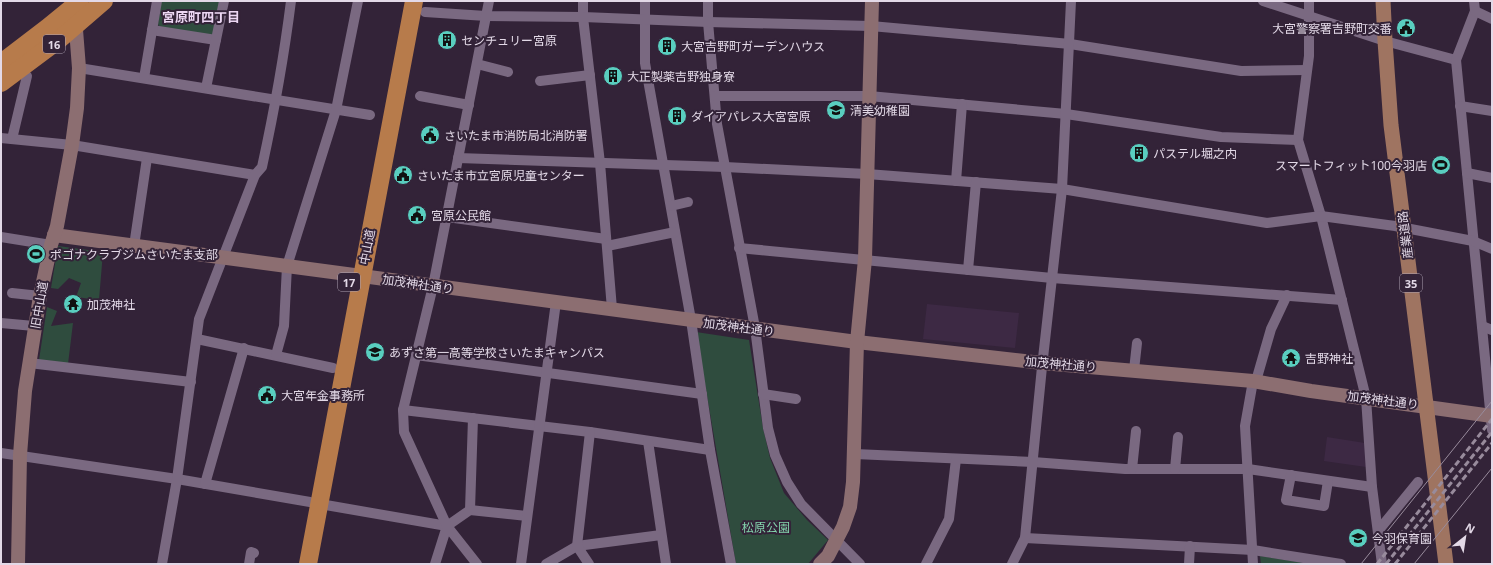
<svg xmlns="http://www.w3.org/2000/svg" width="1493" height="565" viewBox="0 0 1493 565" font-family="'Open Sans','Noto Sans JP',sans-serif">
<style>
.built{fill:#3d2944}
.green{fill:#2f4c3e}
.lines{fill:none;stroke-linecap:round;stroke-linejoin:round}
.street{stroke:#7a6981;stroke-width:10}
.secondary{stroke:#8c6e71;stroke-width:14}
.primary{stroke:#9f7461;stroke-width:15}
.highway{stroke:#b77b4b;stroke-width:18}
.tram{stroke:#988b9c;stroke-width:1}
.rail{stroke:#988b9c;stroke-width:3;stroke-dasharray:6 3;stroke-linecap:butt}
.labels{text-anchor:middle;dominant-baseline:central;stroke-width:4;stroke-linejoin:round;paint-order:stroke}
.shield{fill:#332338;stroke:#aea2b2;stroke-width:1}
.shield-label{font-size:11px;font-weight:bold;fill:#e3d9e7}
.poi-label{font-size:12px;fill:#e3d9e7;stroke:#332338;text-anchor:start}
.street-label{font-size:12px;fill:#e3d9e7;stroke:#332338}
.park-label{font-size:12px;fill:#83d4ac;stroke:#332338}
.neighbourhood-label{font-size:13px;font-weight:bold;fill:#ecd7f3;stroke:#332338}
</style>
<rect width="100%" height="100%" fill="#332338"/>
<g class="built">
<polygon points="927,304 1019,313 1015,348 923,339"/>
<polygon points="1327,437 1365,443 1366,467 1324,461"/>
</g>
<g class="green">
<polygon points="161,1 221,1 214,34 209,36 160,28 158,24"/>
<polygon points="58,246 103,252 99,300 76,297 81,283 69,278 58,289 51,288"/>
<polygon points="47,307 57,311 51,326 73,323 68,364 39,360"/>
<polygon points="696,332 749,340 763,428 770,458 784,493 807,520 828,540 808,564 736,564"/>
<polygon points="1260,556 1312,564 1261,564"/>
</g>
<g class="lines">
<g class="street">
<polyline points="583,1 583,17 600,163 612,309"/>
<polyline points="645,1 645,63 691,320 710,450 731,564"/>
<polyline points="708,1 708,22 717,124 755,328 768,428 775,455 787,482 801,504 860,564"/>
<polyline points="1263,1 1385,41 1456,60"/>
<polyline points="1309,1 1309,56 1298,140 1321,216 1366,398 1372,487 1382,564"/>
<polyline points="1474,1 1475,11 1456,60 1492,430"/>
<polyline points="1475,11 1492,19"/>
<polyline points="425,12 486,16 583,17 708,22 871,26 1070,44 1241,71 1307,70"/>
<polyline points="152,30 216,40"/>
<polyline points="477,64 508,72"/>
<polyline points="79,68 370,115"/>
<polyline points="144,78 157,1"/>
<polyline points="540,81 590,75"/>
<polyline points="206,88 224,1"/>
<polyline points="420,96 469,105"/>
<polyline points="715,96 869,96 1066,114 1221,137 1298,140"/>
<polyline points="1460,106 1492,111"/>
<polyline points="1,138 72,145 255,175"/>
<polyline points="12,139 27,76"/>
<polyline points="458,158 725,167 867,174 1062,189 1267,223 1321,216 1395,226 1473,241 1492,249"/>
<polyline points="1467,173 1492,178"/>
<polyline points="956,181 962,104"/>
<polyline points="671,206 688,202"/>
<polyline points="447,217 606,239"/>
<polyline points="1,237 51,245"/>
<polyline points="134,246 147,158"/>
<polyline points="607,246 675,232"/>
<polyline points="739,248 1052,278 1342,300"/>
<polyline points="968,270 976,182"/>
<polyline points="12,293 40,296"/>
<polyline points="1,323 34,326"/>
<polyline points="1482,326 1492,330"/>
<polyline points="197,339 333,368"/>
<polyline points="276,355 284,326 287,266 336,110 358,1"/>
<polyline points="416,355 702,394"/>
<polyline points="29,363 191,382"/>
<polyline points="1134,370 1137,343"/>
<polyline points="1256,381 1271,329 1287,295"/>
<polyline points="763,394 796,399"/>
<polyline points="403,410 590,432 710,450"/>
<polyline points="648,441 666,564"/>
<polyline points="1,453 177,479 310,502"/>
<polyline points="855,454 1033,462 1125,469 1248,469 1372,487"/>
<polyline points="1132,469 1136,431"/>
<polyline points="1175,469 1178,437"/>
<polyline points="1291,475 1286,500 1324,506 1328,481"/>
<polyline points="205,484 244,348"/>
<polyline points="320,504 447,526"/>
<polyline points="470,510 473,418"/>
<polyline points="1378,531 1418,482"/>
<polyline points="1025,538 1253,550 1341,564"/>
<path d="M162 564 177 479 199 319 255 175 262 167C274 112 284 57 291 1"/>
<polyline points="249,564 251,552 254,553"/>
<polyline points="435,564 447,526 470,510 527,516"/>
<polyline points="477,564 447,526 404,432 403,410 433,286 489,1"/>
<polyline points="521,564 556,302"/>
<polyline points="546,564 577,546 661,535"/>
<polyline points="589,564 577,546 590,432"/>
<polyline points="926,564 949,519 956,459"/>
<polyline points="1012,564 1025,538 1042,367 1062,189 1071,1"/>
<polyline points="1189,564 1190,546"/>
<polyline points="1253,564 1245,426 1253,381"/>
</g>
<g class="secondary">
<polyline points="54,235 857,342 1042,363 1253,381 1311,391 1492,416"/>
<polyline points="18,564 20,455 25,391 40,296 51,245 57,226 72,145 77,108 79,68 75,17"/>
<polyline points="820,564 828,556 843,527 850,507 853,482 857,342 865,259 872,1"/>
</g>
<polyline class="primary" points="1383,1 1385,41 1391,125 1446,564"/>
<g class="highway">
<polyline points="1,63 47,28 80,1"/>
<polyline points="1,83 60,39 104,1"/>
<polyline points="308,564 414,1"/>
</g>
<g class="tram">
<polyline points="1361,564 1492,401"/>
<polyline points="1414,564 1492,468"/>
</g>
<g class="rail">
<polyline points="1377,564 1492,419"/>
<polyline points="1386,564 1492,432"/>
<polyline points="1395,564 1492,443"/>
</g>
</g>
<defs>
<symbol id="civic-disc" viewBox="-11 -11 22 22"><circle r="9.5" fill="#59cebf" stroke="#332338"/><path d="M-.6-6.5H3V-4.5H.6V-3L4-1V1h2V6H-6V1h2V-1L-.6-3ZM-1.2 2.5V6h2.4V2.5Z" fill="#111"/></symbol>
<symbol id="building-disc" viewBox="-11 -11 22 22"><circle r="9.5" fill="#59cebf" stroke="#332338"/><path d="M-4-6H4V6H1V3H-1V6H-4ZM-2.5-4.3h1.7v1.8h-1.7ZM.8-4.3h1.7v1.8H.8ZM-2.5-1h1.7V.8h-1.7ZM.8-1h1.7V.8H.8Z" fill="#111"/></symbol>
<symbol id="school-disc" viewBox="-11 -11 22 22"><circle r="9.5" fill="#59cebf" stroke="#332338"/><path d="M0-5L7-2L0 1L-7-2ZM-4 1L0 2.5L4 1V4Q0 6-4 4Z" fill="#111"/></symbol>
<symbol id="stadium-disc" viewBox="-11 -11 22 22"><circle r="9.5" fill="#59cebf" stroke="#332338"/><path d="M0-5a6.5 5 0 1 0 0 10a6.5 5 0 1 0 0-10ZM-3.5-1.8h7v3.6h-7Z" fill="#111"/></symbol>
<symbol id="temple-disc" viewBox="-11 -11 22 22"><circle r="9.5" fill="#59cebf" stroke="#332338"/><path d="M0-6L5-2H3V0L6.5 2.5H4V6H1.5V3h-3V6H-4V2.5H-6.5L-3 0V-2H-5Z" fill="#111"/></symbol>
</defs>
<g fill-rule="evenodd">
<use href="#civic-disc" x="1395" y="17" width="22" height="22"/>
<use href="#building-disc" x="436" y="29" width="22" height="22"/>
<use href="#building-disc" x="656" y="35" width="22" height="22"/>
<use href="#building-disc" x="602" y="65" width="22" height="22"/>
<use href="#school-disc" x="825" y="99" width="22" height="22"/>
<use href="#building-disc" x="666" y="105" width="22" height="22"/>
<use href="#civic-disc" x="419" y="124" width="22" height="22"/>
<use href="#building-disc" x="1128" y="142" width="22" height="22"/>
<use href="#stadium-disc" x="1430" y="154" width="22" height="22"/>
<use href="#civic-disc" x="392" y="164" width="22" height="22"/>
<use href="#civic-disc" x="406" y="204" width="22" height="22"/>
<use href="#stadium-disc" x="25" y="243" width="22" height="22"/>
<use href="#temple-disc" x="62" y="293" width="22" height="22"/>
<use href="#school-disc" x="364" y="341" width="22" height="22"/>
<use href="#temple-disc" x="1280" y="347" width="22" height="22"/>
<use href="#civic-disc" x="256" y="384" width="22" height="22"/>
<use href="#school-disc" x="1347" y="527" width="22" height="22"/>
</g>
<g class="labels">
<g class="shield">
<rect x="43" y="35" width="22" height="18" rx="3"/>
<rect x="338" y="273" width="22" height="18" rx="3"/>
<rect x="1400" y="274" width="22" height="18" rx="3"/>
</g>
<g class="shield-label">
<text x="54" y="44">16</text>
<text x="349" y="282">17</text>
<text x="1411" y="283">35</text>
</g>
<g class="poi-label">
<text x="1392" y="28" text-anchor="end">大宮警察署吉野町交番</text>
<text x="461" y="40">センチュリー宮原</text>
<text x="681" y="46">大宮吉野町ガーデンハウス</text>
<text x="627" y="76">大正製薬吉野独身寮</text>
<text x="850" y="110">清美幼稚園</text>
<text x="691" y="116">ダイアパレス大宮宮原</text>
<text x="444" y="135">さいたま市消防局北消防署</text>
<text x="1153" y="153">パステル堀之内</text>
<text x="1427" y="165" text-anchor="end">スマートフィット100今羽店</text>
<text x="417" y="175">さいたま市立宮原児童センター</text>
<text x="431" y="215">宮原公民館</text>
<text x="50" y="254">ポゴナクラブジムさいたま支部</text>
<text x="87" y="304">加茂神社</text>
<text x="389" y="352">あずさ第一高等学校さいたまキャンパス</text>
<text x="1305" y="358">吉野神社</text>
<text x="281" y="395">大宮年金事務所</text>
<text x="1372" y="538">今羽保育園</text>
</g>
<g class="street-label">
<text transform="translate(1405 235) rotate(-97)">産業道路</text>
<text transform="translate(367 247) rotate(-79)">中山道</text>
<text transform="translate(418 284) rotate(8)">加茂神社通り</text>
<text transform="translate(39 305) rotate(-80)">旧中山道</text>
<text transform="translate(739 327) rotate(7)">加茂神社通り</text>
<text transform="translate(1061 364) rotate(5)">加茂神社通り</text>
<text transform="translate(1383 400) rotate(7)">加茂神社通り</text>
</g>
<g class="park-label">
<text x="766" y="527">松原公園</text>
</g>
<g class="neighbourhood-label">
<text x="201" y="17">宮原町四丁目</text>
</g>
</g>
<rect width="1493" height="565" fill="none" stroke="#e3d9e7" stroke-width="4"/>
<g transform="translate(1465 537) rotate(30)" stroke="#332338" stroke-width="3" paint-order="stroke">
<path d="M0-3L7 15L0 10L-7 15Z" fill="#e3d9e7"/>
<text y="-6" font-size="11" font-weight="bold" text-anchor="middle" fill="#e3d9e7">N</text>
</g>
</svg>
